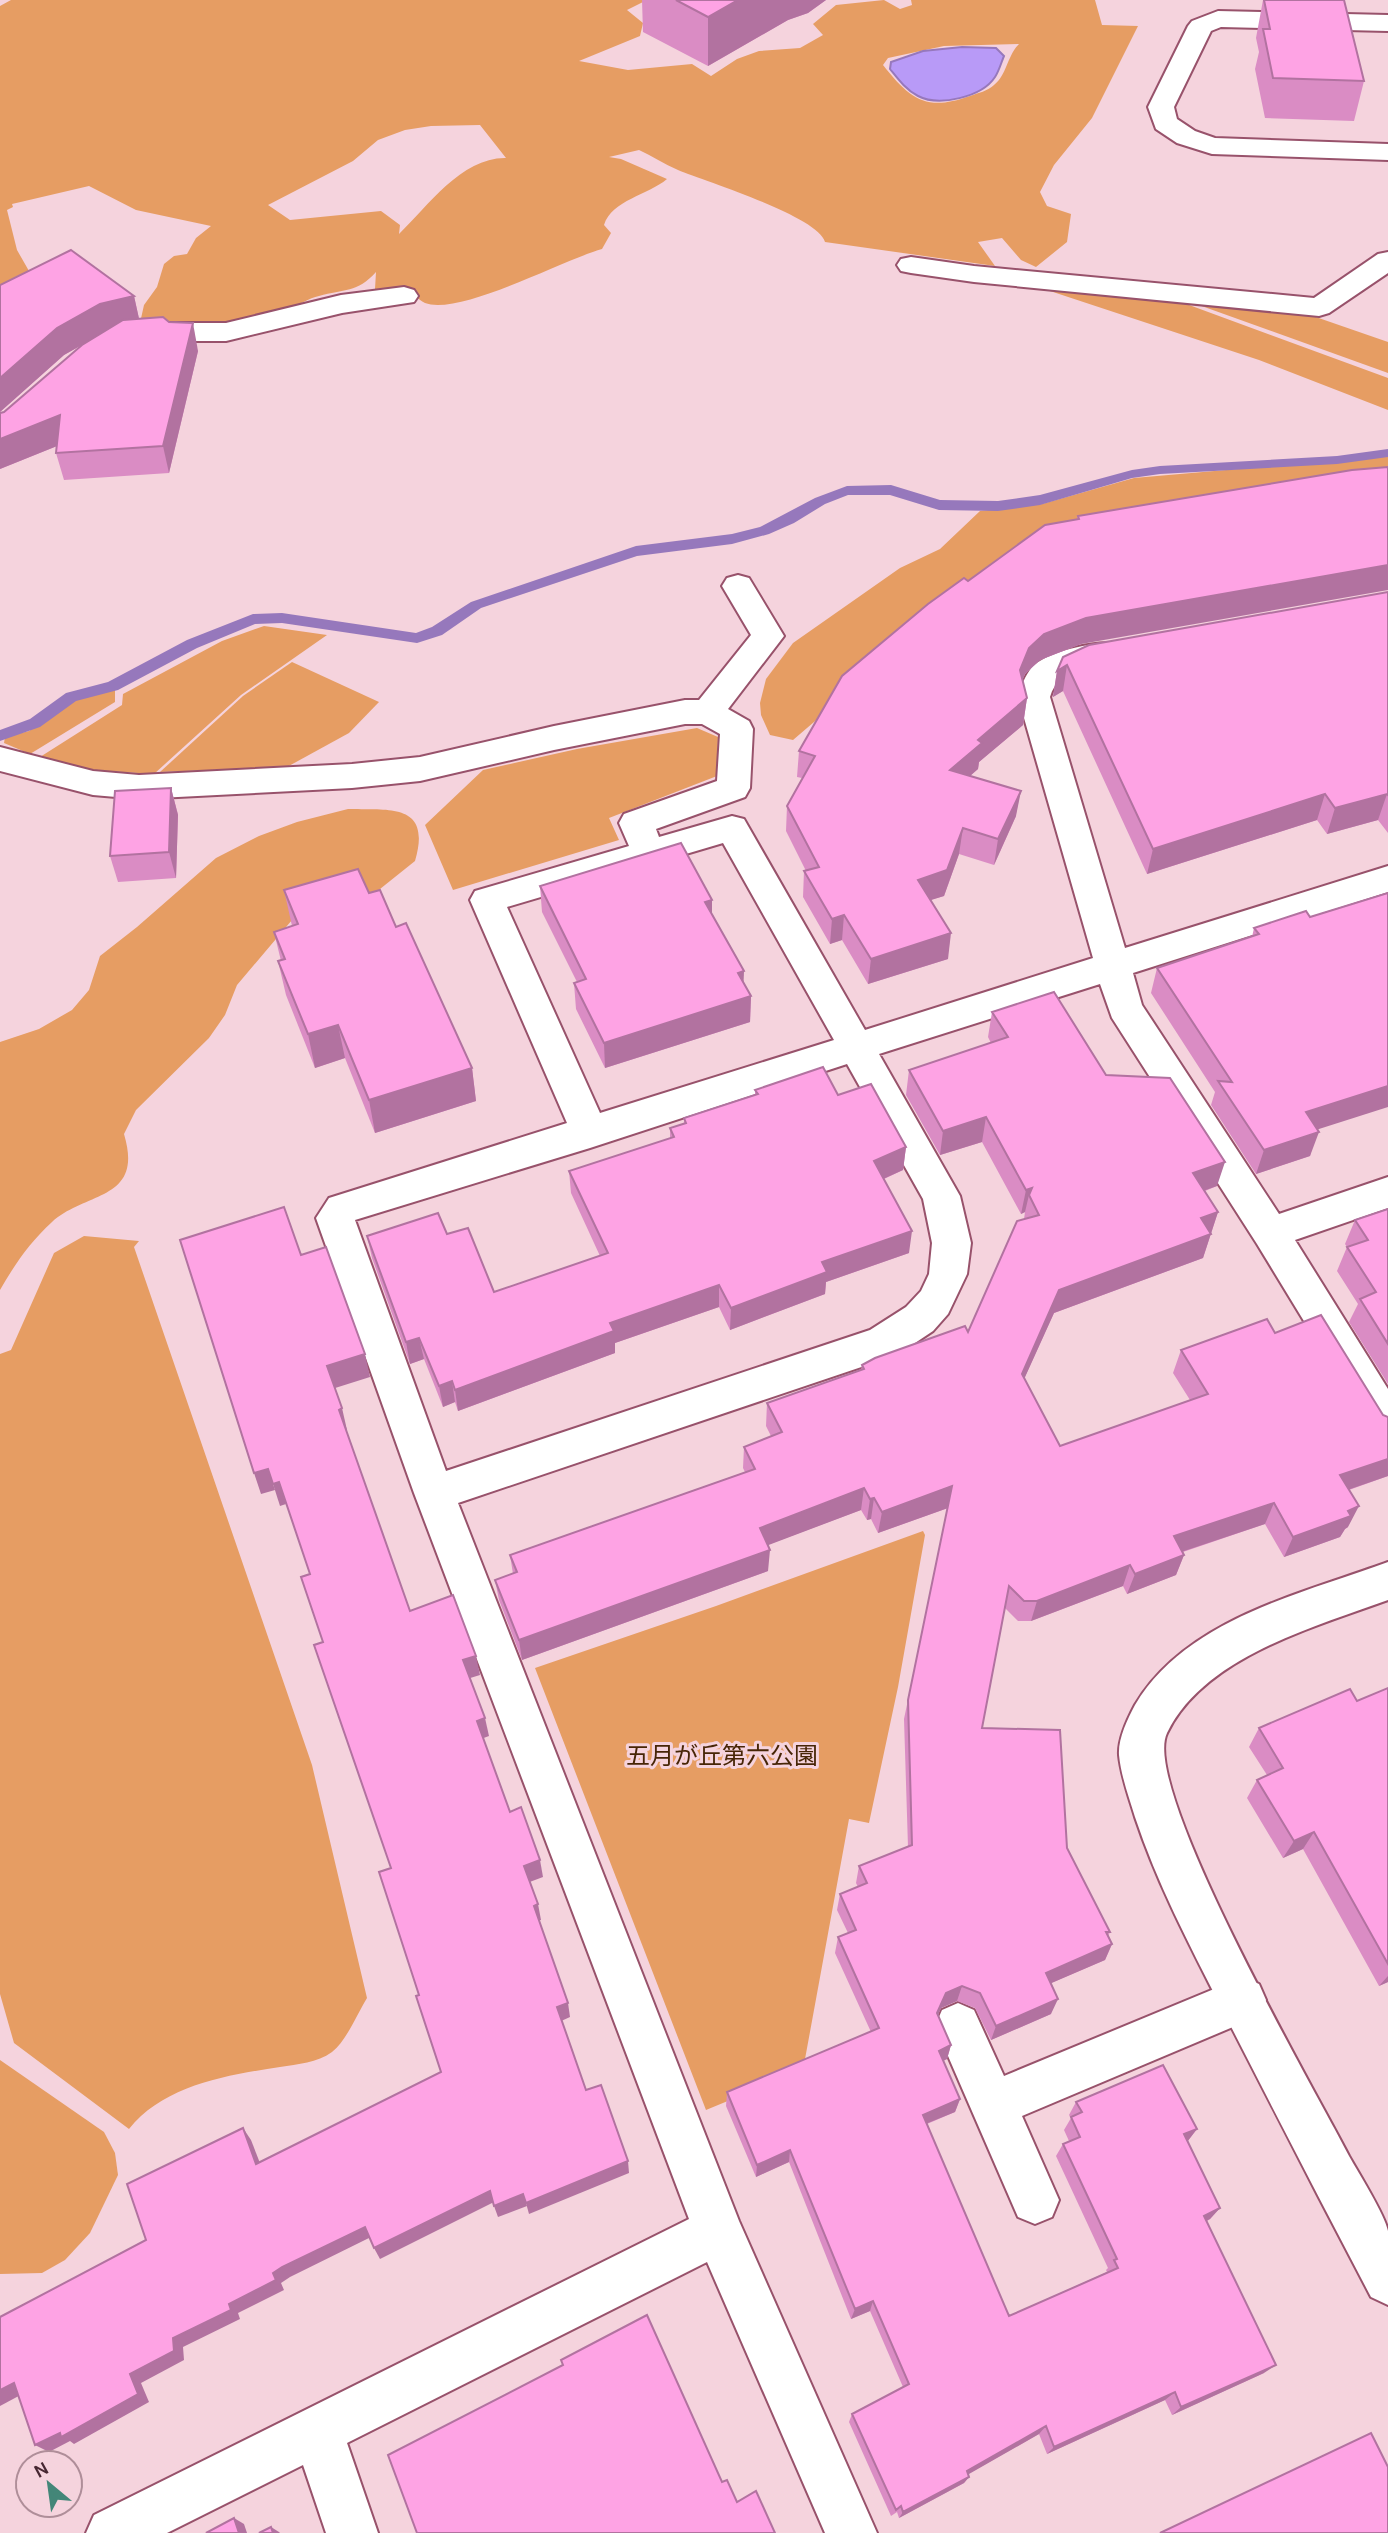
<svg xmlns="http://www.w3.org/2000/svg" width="1388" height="2533" viewBox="0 0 1388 2533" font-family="Karla,'Noto Sans JP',sans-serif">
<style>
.green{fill:#e69d63;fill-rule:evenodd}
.water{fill:#b89af7;stroke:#9678bc;stroke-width:2}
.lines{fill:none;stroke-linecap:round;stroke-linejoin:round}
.stream{fill:#9678bc;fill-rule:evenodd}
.minor-casing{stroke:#98526b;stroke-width:4}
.tertiary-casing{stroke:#98526b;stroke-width:4}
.minor{fill:#fff;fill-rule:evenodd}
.tertiary{fill:#fff;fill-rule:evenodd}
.wall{fill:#da8cc4}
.shaded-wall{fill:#b272a0}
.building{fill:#fea3e4;stroke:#b272a0;stroke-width:2}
.labels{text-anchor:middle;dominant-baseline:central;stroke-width:6;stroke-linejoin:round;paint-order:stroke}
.park-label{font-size:24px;fill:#472506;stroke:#f5d3dd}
</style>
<rect width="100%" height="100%" fill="#f5d3dd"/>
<g class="green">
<path d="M11 0H647L627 10 643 23 640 36 579 61 628 70 692 64 711 76 737 59 759 51 800 48 823 35 813 24 836 5 884 0 900 9 912 5 911 0H1095L1102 25 1138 26 1092 118 1054 165 1040 192 1047 206 1071 214 1067 242 1036 267 1021 260 1002 238 978 242 995 266 825 242C818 216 704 181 678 170 664 164 652 156 639 150L609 157 621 159 667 179C648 195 612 200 604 225L611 233 602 249C563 260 459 316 425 303 419 300 413 294 408 289H375L376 272C357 293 344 289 319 296 309 298 299 305 289 308 238 324 193 326 140 323L144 305 157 287 164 264 174 256 187 254 196 238 211 226 136 210 89 186 12 204 13 207 7 210 17 250 29 271 0 302V6ZM1019 44C1007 56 1007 75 994 85 988 91 978 93 970 96 926 112 910 99 883 65L888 58 944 46ZM480 125 506 158C462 157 428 206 399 234L400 225 381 211 290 220 268 205 353 161 378 140 405 130 431 126Z"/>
<polygon points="1052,289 1181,302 1388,378 1388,410 1259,360 1050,291"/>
<polygon points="1196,304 1310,315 1388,342 1388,373"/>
<polygon points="1388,456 1388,492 898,650 793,740 770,735 761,715 760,703 766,679 793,643 900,568 940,549 980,511 1042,504 1134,478"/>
<polygon points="264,626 327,635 241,695 154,774 91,770 40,757 122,705 123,694 222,641"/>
<polygon points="292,662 379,702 349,733 287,767 160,772 243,696"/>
<polygon points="115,689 115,702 30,754 4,743 5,737 29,731 72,701"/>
<polygon points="697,728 718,737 717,776 609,818 619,840 453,890 425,825 483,770 577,749"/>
<path d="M348 809C390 810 432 803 415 861L375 893 292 920 237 985 225 1015 209 1038 136 1110 124 1134C144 1201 87 1191 52 1222 30 1242 15 1264 0 1290V1042L39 1029 72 1010 89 990 100 956 137 927 216 858 259 836 297 822Z"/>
<path d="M84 1236 139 1241 134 1247 312 1765 367 1998C357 2014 347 2040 332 2052 317 2063 298 2064 280 2067 228 2075 164 2085 129 2129L14 2043 0 1994V1354L11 1350 54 1253Z"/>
<polygon points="923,1531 925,1535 898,1687 869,1823 849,1819 803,2070 706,2110 535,1668 716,1606"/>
<polygon points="0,2060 104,2132 115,2153 118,2175 90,2233 65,2260 42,2273 0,2274"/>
</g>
<path class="water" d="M962 47 996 48 1004 56C1001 63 999 71 995 77 982 97 939 107 918 96 906 90 898 79 890 69L891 62 923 51Z"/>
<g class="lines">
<polygon class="stream" points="1388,449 1388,457 1337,464 1160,474 1132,478 1040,505 998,511 939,510 890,495 848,495 825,504 794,523 769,534 732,544 637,556 481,608 442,635 417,643 282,623 255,624 197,648 118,690 76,701 40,727 0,741 0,730 30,719 66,693 108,682 187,640 253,614 282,613 416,633 432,627 471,602 636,546 732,534 760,527 815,498 847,486 891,485 940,500 998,501 1040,495 1132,470 1160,466 1337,456"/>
<defs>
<g id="minor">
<polygon points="1218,11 1388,15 1388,31 1221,27 1211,31 1174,107 1177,119 1195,131 1215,138 1388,144 1388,160 1212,154 1177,143 1156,129 1148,107 1188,26 1192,21"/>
<polygon points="1388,252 1388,273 1329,313 1319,316 974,282 911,273 901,271 897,265 901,259 911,257 974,266 1314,298 1378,254"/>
<polygon points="404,287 414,290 418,296 414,302 342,313 226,341 144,341 134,338 130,332 134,326 144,323 226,323 341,295"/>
<path d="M738 575 749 578 784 636 728 709 749 721 753 729 750 788 745 797 656 829 659 837 732 816 744 819 865 1030 1093 958 1018 697C1021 686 1025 676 1032 667 1048 651 1100 639 1121 645L1126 653 1121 661C1095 668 1059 666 1050 697L1125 948 1388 866V892L1133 973 1142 1005 1279 1214 1388 1177V1208L1295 1240 1388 1389V1442L1374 1436 1257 1244 1112 1018 1100 984 879 1054 960 1196 971 1243 967 1274 948 1314 933 1331 897 1355 458 1503 739 2221 877 2533H825L707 2262 347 2443 378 2533H326L303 2465 167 2533H86L94 2515 689 2219 414 1493 316 1218 329 1198 567 1123 470 900 475 891 629 846 619 823 624 814 717 781 720 734 702 724H685L554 750 420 781 352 788 139 799 93 795 0 771V747L93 771 139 775 352 764 420 757 554 726 685 700H699L751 635 722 586 727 578ZM723 843 834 1040 600 1113 507 907ZM847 1064 923 1199 932 1243 929 1274 921 1291 906 1307 870 1330 446 1471 355 1220 590 1148Z"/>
<polygon points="1243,1977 1259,1984 1266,2000 1259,2016 1022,2116 1059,2200 1052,2217 1035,2224 1018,2217 935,2026 942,2010 958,2003 974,2010 1004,2076"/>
</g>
<path id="tertiary" d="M1388 1562V1600C1314 1627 1204 1657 1167 1733 1140 1788 1316 2092 1349 2156 1358 2172 1385 2215 1388 2231 1388 2253 1388 2281 1388 2305L1371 2297C1320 2200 1270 2103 1220 2005 1189 1944 1157 1883 1135 1817 1129 1797 1121 1776 1119 1755 1118 1739 1127 1720 1135 1705 1186 1619 1301 1594 1388 1562Z"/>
</defs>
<use href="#minor" class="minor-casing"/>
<use href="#tertiary" class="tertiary-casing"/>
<use href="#minor" class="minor"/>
<use href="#tertiary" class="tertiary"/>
</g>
<g class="wall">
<polygon points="642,0 826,0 808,13 788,20 708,66 643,32"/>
<polygon points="1263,0 1344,0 1364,81 1354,121 1265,118 1255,69 1259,52 1256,38"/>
<polygon points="0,285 134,296 139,319 198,351 169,473 64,480 56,453 57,446 0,469 0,413 4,412 85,343 64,355 0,412"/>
<polygon points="1352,470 1081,644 1040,660 1025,674 1022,680 1027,698 1023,725 979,762 978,769 970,776 1016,816 994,865 959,854 944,896 930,900 948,959 868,984 842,940 830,944 803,897 804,871 806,871 786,831 787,806 802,778 797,777 799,751 968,581 1077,519 1078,516"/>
<polygon points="1388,592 1388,833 1378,820 1327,834 1317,820 1147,874 1063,691 1053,697 1057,671 1063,657"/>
<polygon points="171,788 178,815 176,878 118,882 110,856"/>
<polygon points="540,886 712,900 712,914 743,983 751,996 750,1022 605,1068 576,1009 574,983 577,982 542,912"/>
<polygon points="284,890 369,893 396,927 472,1068 476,1101 375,1133 345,1058 315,1068 286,995 278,961 281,961 274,932 292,926"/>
<polygon points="1310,917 1317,1129 1310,1156 1256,1174 1211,1105 1215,1092 1151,993 1157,968 1252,937 1254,928"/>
<polygon points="992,1012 1106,1075 1217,1186 1205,1191 1218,1212 1203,1258 1054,1313 1024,1379 1060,1446 1190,1400 1173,1373 1181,1350 1275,1333 1388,1476 1349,1490 1348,1527 1345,1529 1340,1537 1284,1557 1265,1524 1183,1552 1184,1555 1176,1575 1127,1594 1123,1586 1031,1621 1018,1621 1005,1608 982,1728 1067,1848 1110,1932 1108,1936 1112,1944 1105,1960 1051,1983 1051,2014 991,2040 975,2008 957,2001 941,2008 938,2015 951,2045 947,2059 943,2061 960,2099 955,2112 927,2124 1009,2316 1107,2272 1106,2270 1108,2268 1056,2156 1063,2144 1069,2141 1064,2130 1071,2118 1069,2115 1076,2102 1197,2129 1187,2142 1220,2208 1210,2219 1207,2221 1264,2373 1172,2415 1165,2400 1047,2454 1039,2434 968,2474 969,2477 964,2483 899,2518 897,2512 891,2516 849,2422 852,2414 903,2387 870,2311 851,2319 789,2162 756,2177 726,2106 727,2092 871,2032 835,1953 838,1937 848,1933 837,1910 840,1894 858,1887 856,1883 859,1866 908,1847 904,1719 948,1508 878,1533 871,1519 867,1520 861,1510 767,1545 768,1571 522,1660 499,1600 495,1580 513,1574 510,1555 745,1472 743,1468 744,1447 771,1436 766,1426 767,1403 861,1370 862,1365 968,1332 1024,1219 1025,1212 1021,1214 982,1142 940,1155 906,1095 909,1070 991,1043 988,1037"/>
<polygon points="755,1090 838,1095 906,1147 903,1170 884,1179 909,1253 826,1282 825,1294 730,1330 719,1307 615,1343 615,1353 458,1411 455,1402 443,1407 424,1359 410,1364 372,1258 367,1236 447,1234 494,1292 600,1256 571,1193 569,1171 670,1139 670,1128 684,1124 684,1118 755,1095"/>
<polygon points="1388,1209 1388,1384 1349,1322 1358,1304 1337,1271 1347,1247 1345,1244 1355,1220"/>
<polygon points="1388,1688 1388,1982 1379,1986 1303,1849 1283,1858 1247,1798 1257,1780 1267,1775 1249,1747 1259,1728 1357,1701"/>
</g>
<g class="shaded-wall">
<polygon points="738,0 826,0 808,13 788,20 708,66 708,17"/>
<polygon points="134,296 140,323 107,331 64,355 0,412 0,378 57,328 100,304"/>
<polygon points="193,323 198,351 169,473 163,446"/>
<polygon points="60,415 67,442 0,469 0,439"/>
<polygon points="1388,565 1388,590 1081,644 1040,660 1025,674 1016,696 1020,670 1029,648 1044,634 1086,618"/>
<polygon points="1067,665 1063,691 1053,697 1057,671"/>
<polygon points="1027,698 1023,725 979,762 978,769 947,796 950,770 978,740"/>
<polygon points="171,788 178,815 176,878 169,852"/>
<polygon points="1021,791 1016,816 994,865 998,839"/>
<polygon points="1325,794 1317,820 1147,874 1153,849"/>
<polygon points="1387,794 1378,820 1327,834 1335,808"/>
<polygon points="963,828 959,854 944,896 915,905 918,880"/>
<polygon points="712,900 712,926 705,902"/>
<polygon points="844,915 842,940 830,944 832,919"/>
<polygon points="951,933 948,959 868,984 871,959"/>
<polygon points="744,971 743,997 738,973"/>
<polygon points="751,996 750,1022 605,1068 604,1043"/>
<polygon points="338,1025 345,1058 315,1068 308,1034"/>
<polygon points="472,1068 476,1101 375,1133 369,1100"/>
<polygon points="1388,1086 1388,1107 1297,1136 1306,1112"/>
<polygon points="986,1117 982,1142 940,1155 943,1131"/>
<polygon points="1319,1132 1310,1156 1256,1174 1264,1150"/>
<polygon points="906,1147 903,1170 872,1184 874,1161"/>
<polygon points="1225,1162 1217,1186 1186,1197 1193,1173"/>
<polygon points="1032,1188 1029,1195 1025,1212 1021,1214 1026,1190"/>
<polygon points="1218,1212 1203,1258 1054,1313 1016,1397 1022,1374 1059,1290 1201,1218"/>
<polygon points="912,1231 909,1253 826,1282 825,1294 730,1330 731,1308 822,1262"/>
<polygon points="719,1285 719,1307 615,1343 615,1353 458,1411 455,1390 610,1323"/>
<polygon points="419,1338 424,1359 410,1364 406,1342"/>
<polygon points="365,1354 370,1377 332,1389 327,1366"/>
<polygon points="452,1381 455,1402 443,1407 439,1386"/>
<polygon points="342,1408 347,1430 344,1432 339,1410"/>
<polygon points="1388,1459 1388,1476 1330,1496 1340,1475"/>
<polygon points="268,1469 275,1490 261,1494 254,1473"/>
<polygon points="279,1482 286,1504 280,1506 273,1484"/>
<polygon points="952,1486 948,1508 878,1533 882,1512"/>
<polygon points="864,1488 861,1510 758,1549 760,1528"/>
<polygon points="874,1498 871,1519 867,1520 870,1499"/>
<polygon points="1274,1503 1265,1524 1166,1557 1174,1536"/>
<polygon points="1359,1506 1348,1527 1345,1529 1340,1537 1284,1557 1293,1537"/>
<polygon points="770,1550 768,1571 522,1660 519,1640"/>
<polygon points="1184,1555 1176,1575 1127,1594 1135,1574"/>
<polygon points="1130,1565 1123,1586 1031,1621 1037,1601"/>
<polygon points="476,1656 480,1675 467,1679 463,1660"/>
<polygon points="485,1718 489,1736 481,1739 477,1721"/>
<polygon points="1314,1832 1303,1849 1283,1858 1294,1841"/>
<polygon points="540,1860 543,1877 527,1883 524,1866"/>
<polygon points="538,1904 541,1920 536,1921 534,1906"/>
<polygon points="1112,1944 1105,1960 1040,1988 1046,1973"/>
<polygon points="1388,1976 1388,1982 1379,1986"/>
<polygon points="962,1986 957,2001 941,2008 933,2027 937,2013 946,1993"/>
<polygon points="1058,1999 1051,2014 991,2040 996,2026"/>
<polygon points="568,2003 570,2017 559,2022 557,2007"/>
<polygon points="951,2045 947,2059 934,2065 939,2051"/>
<polygon points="960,2099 955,2112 918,2127 923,2115"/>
<polygon points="243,2128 251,2140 265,2176 256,2164"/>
<polygon points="1197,2129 1187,2142 1184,2134"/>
<polygon points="790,2150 789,2162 756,2177 757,2165"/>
<polygon points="628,2161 629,2173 529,2214 526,2203"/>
<polygon points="490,2191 494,2202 380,2259 374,2248"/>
<polygon points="523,2194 527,2206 498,2217 494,2206"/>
<polygon points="1220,2208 1210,2219 1194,2227 1204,2216"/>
<polygon points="365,2227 371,2237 290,2277 281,2283 284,2290 238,2313 240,2319 183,2347 184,2360 141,2383 149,2402 74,2444 70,2441 49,2452 35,2445 130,2374 173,2338 229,2304 282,2267"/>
<polygon points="873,2301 870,2311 851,2319 855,2309"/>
<polygon points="1276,2365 1264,2373 1172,2415 1181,2407"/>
<polygon points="14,2383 28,2391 0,2406 0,2390"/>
<polygon points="1175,2392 1165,2400 1047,2454 1054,2447"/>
<polygon points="1046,2426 1039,2434 962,2478 967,2471"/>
<polygon points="969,2477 964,2483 899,2518 903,2512"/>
<polygon points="234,2518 244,2524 247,2533 239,2533"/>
<polygon points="271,2527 279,2532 280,2533 273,2533"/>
</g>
<g class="building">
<polygon points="676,0 738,0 708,17"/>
<polygon points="1264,0 1344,0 1364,81 1273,78 1263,29 1270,29"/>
<polygon points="71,250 134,296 100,304 57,328 0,378 0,285"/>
<polygon points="163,317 169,322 193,323 163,446 56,453 60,415 0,439 0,413 4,412 82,345 123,320"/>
<polygon points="1388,467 1388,565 1086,618 1044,634 1029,648 1020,670 1027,698 978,740 982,743 950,770 1021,791 998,839 963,828 947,870 918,880 951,933 871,959 844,915 832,919 804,871 819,867 787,806 815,756 799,751 842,676 928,604 964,578 968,581 1045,525 1079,519 1078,516 1352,470"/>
<polygon points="1388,592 1388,795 1387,794 1335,808 1325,794 1153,849 1067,665 1057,671 1063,657 1089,645"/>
<polygon points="171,788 169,852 110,856 115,791"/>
<polygon points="681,843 712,900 705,902 744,971 738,973 751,996 604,1043 574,983 586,979 540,886"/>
<polygon points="358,869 369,893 380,890 396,927 406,923 472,1068 369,1100 338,1025 308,1034 278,961 285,959 274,932 298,924 284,890"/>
<polygon points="1388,893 1388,1086 1306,1112 1319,1132 1264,1150 1218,1081 1232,1082 1157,968 1259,934 1254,928 1306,911 1310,917"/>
<polygon points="1054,992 1106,1075 1170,1078 1225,1162 1193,1173 1218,1212 1201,1218 1211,1234 1059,1290 1022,1374 1060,1446 1208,1394 1181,1350 1267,1319 1275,1333 1321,1315 1383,1415 1388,1417 1388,1459 1340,1475 1359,1506 1348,1511 1351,1516 1293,1537 1274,1503 1174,1536 1184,1555 1135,1574 1130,1565 1037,1601 1024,1601 1009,1586 982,1728 1060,1730 1067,1848 1110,1932 1106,1932 1112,1944 1046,1973 1058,1999 996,2026 980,1993 962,1986 946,1993 937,2013 951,2045 939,2051 960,2099 923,2115 1009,2316 1118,2268 1114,2260 1117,2259 1063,2144 1080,2137 1071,2117 1082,2112 1076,2102 1163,2065 1197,2129 1184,2134 1220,2208 1204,2216 1276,2365 1181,2407 1175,2392 1054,2447 1046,2426 967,2471 969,2477 903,2512 901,2506 896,2510 852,2414 909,2384 873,2301 855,2309 790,2150 757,2165 727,2092 879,2028 838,1937 856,1930 840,1894 867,1883 859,1866 912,1845 908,1700 952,1486 882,1512 874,1498 870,1499 864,1488 760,1528 770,1550 519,1640 495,1580 517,1572 510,1555 755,1469 744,1447 782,1432 767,1403 864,1369 862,1365 875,1358 965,1326 968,1332 1017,1221 1039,1215 1029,1195 1032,1188 1026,1190 986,1117 943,1131 909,1070 1008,1037 992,1012"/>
<polygon points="823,1067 838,1095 871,1084 906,1147 874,1161 912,1231 822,1262 827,1272 731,1308 719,1285 610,1323 614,1331 455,1390 452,1381 439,1386 419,1338 406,1342 367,1236 438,1213 447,1234 468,1228 494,1292 608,1253 569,1171 674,1137 670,1128 686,1123 684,1118 758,1094 755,1090"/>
<polygon points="284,1207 301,1255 326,1247 365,1354 327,1366 342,1408 339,1410 410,1611 453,1595 476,1656 463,1660 485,1718 477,1721 510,1812 521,1807 540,1860 524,1866 538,1904 534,1906 568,2003 557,2007 586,2090 601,2085 628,2161 526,2203 523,2194 494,2206 490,2191 374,2248 365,2227 282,2267 273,2273 276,2280 229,2304 231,2310 173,2338 174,2351 130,2374 138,2394 61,2437 60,2433 35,2445 14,2383 0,2390 0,2317 146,2240 127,2184 243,2128 256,2164 441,2072 416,1996 419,1995 379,1872 391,1868 314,1645 323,1642 301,1577 310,1574 279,1482 273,1484 268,1469 254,1473 180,1240"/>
<polygon points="1388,1209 1388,1344 1360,1299 1376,1292 1347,1247 1368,1240 1355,1220"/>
<polygon points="1388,1688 1388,1964 1314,1832 1294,1841 1257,1780 1283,1768 1259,1728 1350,1689 1357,1701"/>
<polygon points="647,2315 722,2482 727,2480 737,2502 756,2491 775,2533 417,2533 388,2455 563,2365 561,2360"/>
<polygon points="1371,2433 1388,2467 1388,2533 1160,2533"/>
<polygon points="234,2518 239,2533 206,2533"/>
<polygon points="271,2527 273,2533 259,2533"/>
</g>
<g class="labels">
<g class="park-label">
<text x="722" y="1756">五月が丘第六公園</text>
</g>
</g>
<g transform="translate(49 2484) rotate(331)"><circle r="33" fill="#f5d3dd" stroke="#af8e99" stroke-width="2"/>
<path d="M0-5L12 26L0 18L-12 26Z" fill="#438678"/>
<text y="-10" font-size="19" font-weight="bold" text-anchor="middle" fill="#472732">N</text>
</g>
</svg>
